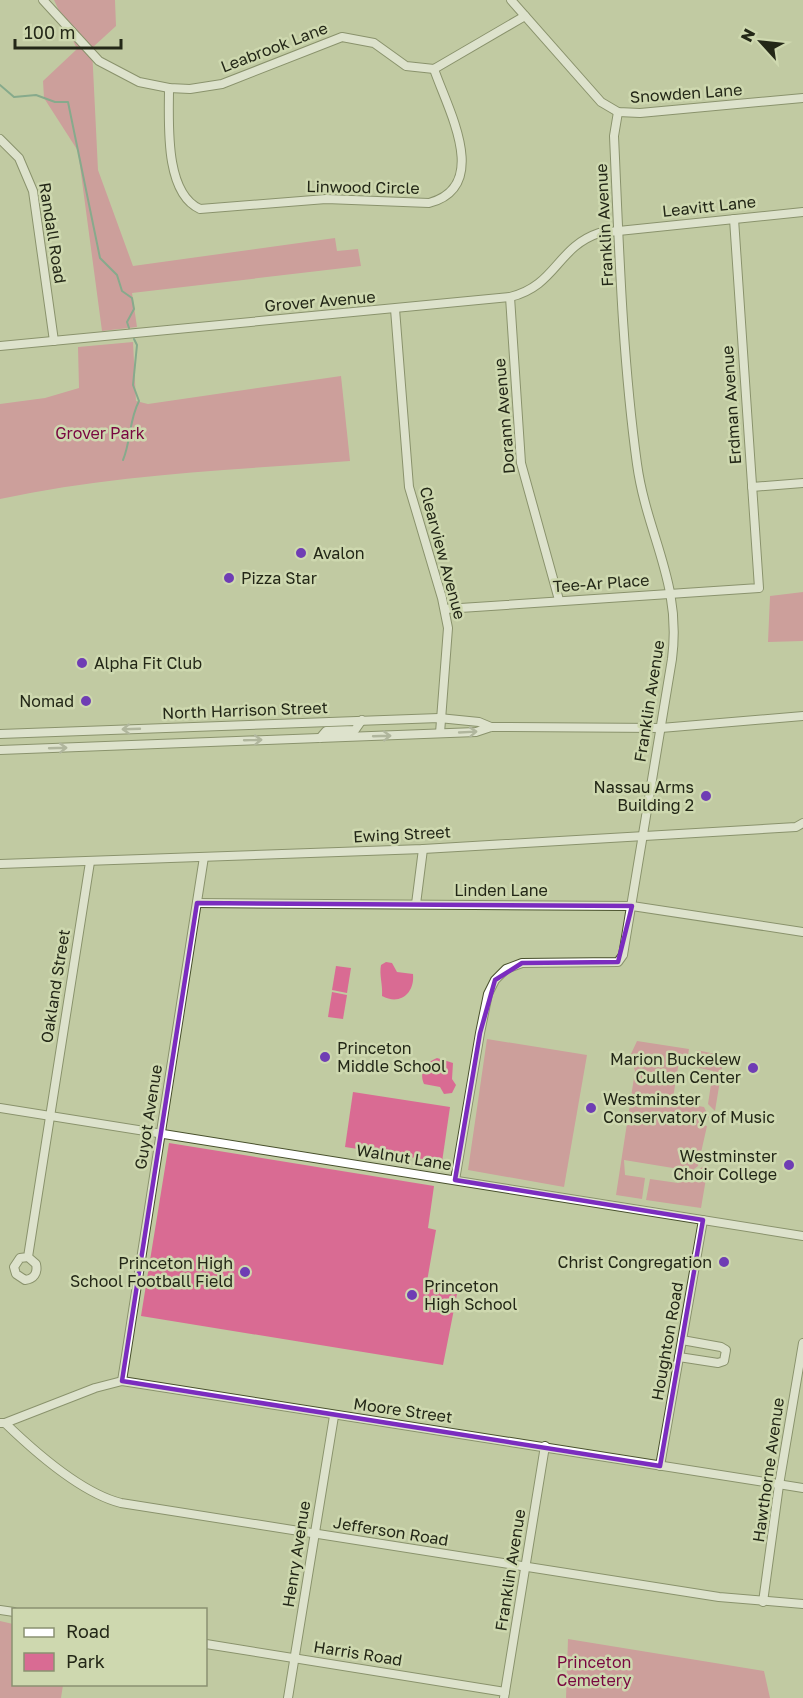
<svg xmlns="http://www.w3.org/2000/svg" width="803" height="1698" viewBox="0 0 803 1698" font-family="'Golos Text',sans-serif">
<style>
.green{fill:#d96b93}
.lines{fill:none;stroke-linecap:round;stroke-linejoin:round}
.stream{stroke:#408371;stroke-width:2}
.minor-casing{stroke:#474f2b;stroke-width:10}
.minor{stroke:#fff;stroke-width:8}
.oneway{stroke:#9c9e97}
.marked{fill:none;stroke:#7b2cbf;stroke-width:4.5;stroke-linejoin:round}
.poi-dot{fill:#6f3db4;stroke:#ced8af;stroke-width:2}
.labels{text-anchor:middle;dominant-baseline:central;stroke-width:5;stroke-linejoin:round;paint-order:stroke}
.street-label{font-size:16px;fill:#232717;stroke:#ced8af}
.park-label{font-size:16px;fill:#790640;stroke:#ced8af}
.poi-label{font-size:16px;fill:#232717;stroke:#ced8af;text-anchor:start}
</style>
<rect width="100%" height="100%" fill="#c1cba2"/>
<g class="green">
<polygon points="54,0 115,0 116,26 92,48 98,170 133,266 335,238 337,251 358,249 361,266 132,293 137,327 102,331 78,151 44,98 43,81 77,49"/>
<path d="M133 342 136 401 148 404 341 376 350 461C233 470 115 474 0 499V404L45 398 79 388 78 347Z"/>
<polygon points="803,592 803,641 768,642 770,596"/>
<path d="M386 962 392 963 397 972 413 974C415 993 400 1006 382 996 383 985 379 975 381 965Z"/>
<polygon points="336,966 351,968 347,993 332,990"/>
<polygon points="332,992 347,995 343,1019 328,1017"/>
<polygon points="487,1039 587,1055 564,1187 468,1170"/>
<polygon points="637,1041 689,1049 687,1062 693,1062 697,1050 724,1056 715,1111 708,1104 713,1071 682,1064 678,1067 673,1098 676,1102 704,1107 709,1117 702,1125 707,1126 698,1166 686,1175 679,1176 679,1169 624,1160 625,1175 645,1178 642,1199 616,1195 635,1071 630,1056"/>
<path d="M437 1058 453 1063 452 1079 456 1085 452 1093 444 1094 440 1087 424 1084C419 1072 425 1063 437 1058Z"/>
<polygon points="353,1092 450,1107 442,1162 345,1147"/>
<polygon points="169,1143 434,1186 428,1228 436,1230 426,1287 457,1294 443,1365 141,1316"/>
<polygon points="704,1166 708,1167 701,1208 646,1200 650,1179 678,1183"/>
<polygon points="0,1621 13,1624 14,1684 63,1685 61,1698 0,1698"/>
<polygon points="568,1639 764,1671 770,1698 566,1698"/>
</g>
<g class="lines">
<g class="stream">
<polyline points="0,85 14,97 36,95 55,102 68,102 100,258 117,275 122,291 132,298 134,309 127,322 129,328"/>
<path d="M123 460C131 441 129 420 139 401L133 385 137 345 134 339"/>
</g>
<defs>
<g id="minor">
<polyline points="43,0 99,61 139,82 169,88 190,89 222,84 342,37 374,43 406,66 434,69 525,16"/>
<polyline points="511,0 601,102 618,112 640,113 803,98"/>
<path d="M169 88C169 122 164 193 200 209L326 199 429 203C492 186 447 108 434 69"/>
<polyline points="0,139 19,158 33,191 54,341"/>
<polyline points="510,297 521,463 559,600"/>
<polyline points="395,309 409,487 442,598 448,628 440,733"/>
<path d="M0 346 510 297C556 286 557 247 599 233L803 212"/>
<polyline points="752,487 803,483"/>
<polyline points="445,609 759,588 734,219"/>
<polyline points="0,734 439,718 479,722 491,727"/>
<polyline points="320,738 326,731 355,730 362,720"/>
<polyline points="0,750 476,732 491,727 661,728 803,716"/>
<polyline points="0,864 423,849 796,827 803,823"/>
<polyline points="197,903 632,906 803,932"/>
<polyline points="416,904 423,849"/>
<polyline points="0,1108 803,1236"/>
<path d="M455 1180 480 1033 488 994 495 980 506 969 522 963 618 962 623 955 672 659C682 582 647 536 637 464 622 355 619 245 614 136L618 112"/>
<path d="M28 1257 36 1264C38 1273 34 1279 25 1280L16 1274 14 1267 20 1258 28 1257 90 862"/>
<polyline points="679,1357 718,1363 724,1361 726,1350 721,1347 682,1340"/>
<polyline points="122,1381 204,857"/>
<path d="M0 1423H5C35 1452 81 1493 121 1503L719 1597 803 1604"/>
<polyline points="5,1423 95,1388 122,1381 803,1488"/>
<polyline points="660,1466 703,1220"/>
<polyline points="763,1602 779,1485 803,1343"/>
<polyline points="0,1610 14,1612"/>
<polyline points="206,1644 505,1692"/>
<polyline points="288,1698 334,1416"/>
<polyline points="504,1698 545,1446"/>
</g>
</defs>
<use href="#minor" class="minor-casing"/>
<use href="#minor" class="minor"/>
</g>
<defs><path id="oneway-shaft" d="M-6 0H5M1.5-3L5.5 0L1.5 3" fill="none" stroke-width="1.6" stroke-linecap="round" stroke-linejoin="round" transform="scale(1.5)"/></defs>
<g class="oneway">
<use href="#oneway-shaft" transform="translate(131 729) rotate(178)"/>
<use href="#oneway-shaft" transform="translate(468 732) rotate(-3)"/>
<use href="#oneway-shaft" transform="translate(382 736) rotate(-2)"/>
<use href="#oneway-shaft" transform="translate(253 740) rotate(-2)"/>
<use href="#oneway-shaft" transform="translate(58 748) rotate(-2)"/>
</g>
<path d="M0 0H803V1698H0ZM197 903 632 906 618 962 522 963 495 980 480 1033 455 1180 703 1220 660 1466 122 1381Z" fill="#c1cba2" fill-opacity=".55" fill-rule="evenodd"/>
<path class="marked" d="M197 903 632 906 618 962 522 963 495 980 480 1033 455 1180 703 1220 660 1466 122 1381Z"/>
<g class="poi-dot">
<circle cx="301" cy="553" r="6"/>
<circle cx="229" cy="578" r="6"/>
<circle cx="82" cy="663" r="6"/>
<circle cx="86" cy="701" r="6"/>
<circle cx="706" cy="796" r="6"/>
<circle cx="325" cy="1057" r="6"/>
<circle cx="753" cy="1068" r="6"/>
<circle cx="591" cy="1108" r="6"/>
<circle cx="789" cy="1165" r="6"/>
<circle cx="724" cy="1262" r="6"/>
<circle cx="245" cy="1272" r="6"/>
<circle cx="412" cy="1295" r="6"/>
</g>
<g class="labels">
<g class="street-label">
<text transform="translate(274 47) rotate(-21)">Leabrook Lane</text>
<text transform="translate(686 93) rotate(-4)">Snowden Lane</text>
<text transform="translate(363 187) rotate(1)">Linwood Circle</text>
<text transform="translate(709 206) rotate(-6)">Leavitt Lane</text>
<text transform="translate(604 225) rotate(-93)">Franklin Avenue</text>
<text transform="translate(53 233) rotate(81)">Randall Road</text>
<text transform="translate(320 301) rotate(-5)">Grover Avenue</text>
<text transform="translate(731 405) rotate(-94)">Erdman Avenue</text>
<text transform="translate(504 416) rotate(-95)">Dorann Avenue</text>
<text transform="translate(443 553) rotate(75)">Clearview Avenue</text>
<text transform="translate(601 583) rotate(-4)">Tee-Ar Place</text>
<text transform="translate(649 701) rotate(-81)">Franklin Avenue</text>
<text transform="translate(245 710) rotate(-2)">North Harrison Street</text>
<text transform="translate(402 834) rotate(-3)">Ewing Street</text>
<text x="501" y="890">Linden Lane</text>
<text transform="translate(55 986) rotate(-81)">Oakland Street</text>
<text transform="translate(148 1117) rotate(-81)">Guyot Avenue</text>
<text transform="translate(404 1157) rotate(9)">Walnut Lane</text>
<text transform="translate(667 1341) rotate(-80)">Houghton Road</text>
<text transform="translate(403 1410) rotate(8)">Moore Street</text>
<text transform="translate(768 1470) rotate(-82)">Hawthorne Avenue</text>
<text transform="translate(391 1531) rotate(9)">Jefferson Road</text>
<text transform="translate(296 1554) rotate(-81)">Henry Avenue</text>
<text transform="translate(510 1570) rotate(-81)">Franklin Avenue</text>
<text transform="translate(358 1653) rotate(9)">Harris Road</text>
</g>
<g class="park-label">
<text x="100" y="433">Grover Park</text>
<text x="594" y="1662">Princeton<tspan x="594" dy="18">Cemetery</tspan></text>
</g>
<g class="poi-label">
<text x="313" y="553">Avalon</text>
<text x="241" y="578">Pizza Star</text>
<text x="94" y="663">Alpha Fit Club</text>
<text x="74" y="701" text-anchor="end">Nomad</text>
<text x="694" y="787" text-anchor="end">Nassau Arms<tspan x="694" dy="18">Building 2</tspan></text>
<text x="337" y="1048">Princeton<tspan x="337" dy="18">Middle School</tspan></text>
<text x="741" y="1059" text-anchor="end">Marion Buckelew<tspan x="741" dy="18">Cullen Center</tspan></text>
<text x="603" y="1099">Westminster<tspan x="603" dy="18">Conservatory of Music</tspan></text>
<text x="777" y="1156" text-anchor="end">Westminster<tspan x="777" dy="18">Choir College</tspan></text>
<text x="712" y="1262" text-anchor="end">Christ Congregation</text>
<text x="233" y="1263" text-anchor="end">Princeton High<tspan x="233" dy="18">School Football Field</tspan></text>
<text x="424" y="1286">Princeton<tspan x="424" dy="18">High School</tspan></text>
</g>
</g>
<rect x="12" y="1608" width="195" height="78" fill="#ced8af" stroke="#8a9172" stroke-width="1.5"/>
<rect x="24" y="1628" width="30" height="9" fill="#ffffff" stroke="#8a9172" stroke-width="1.5"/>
<text x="66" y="1638" font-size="18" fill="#232717">Road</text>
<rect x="24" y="1653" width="30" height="18" fill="#d96b93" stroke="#8a9172" stroke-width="1.5"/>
<text x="66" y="1668" font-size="18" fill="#232717">Park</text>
<g transform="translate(761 42) rotate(297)" stroke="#ced8af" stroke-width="4.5" paint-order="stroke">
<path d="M0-4.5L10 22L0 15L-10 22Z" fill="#232717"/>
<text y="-9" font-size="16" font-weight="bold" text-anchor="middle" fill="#232717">N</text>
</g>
<path d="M15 39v9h106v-9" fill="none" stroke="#232717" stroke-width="3"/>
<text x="24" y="39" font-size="18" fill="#232717" stroke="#ced8af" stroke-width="4.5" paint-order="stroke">100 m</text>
</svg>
